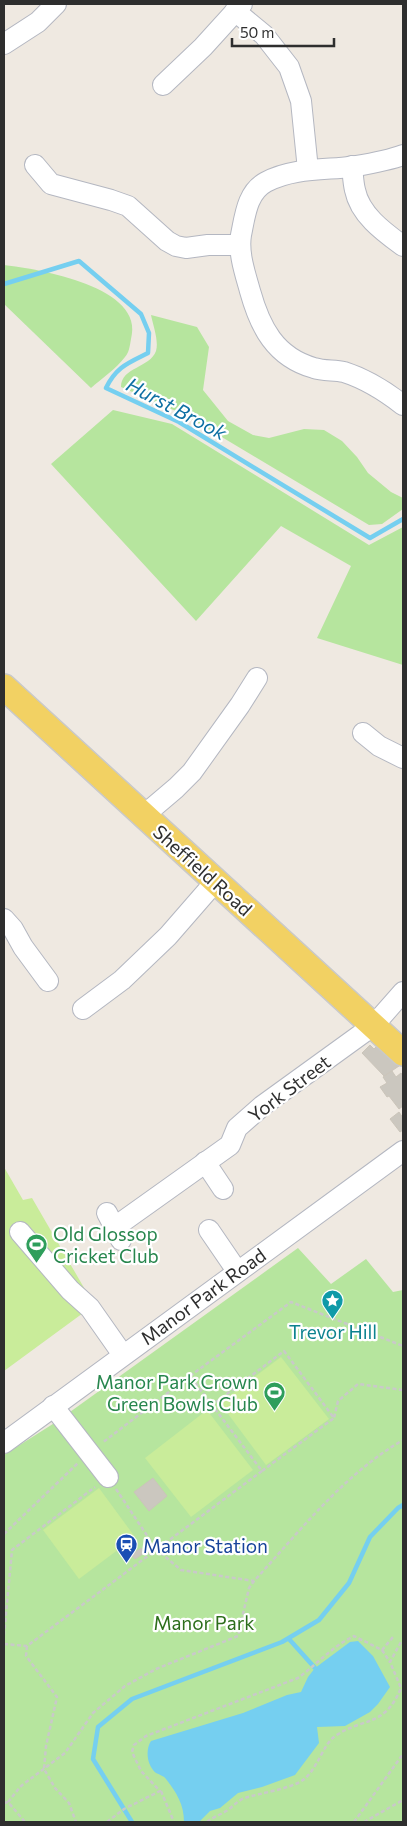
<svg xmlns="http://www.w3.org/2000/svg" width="407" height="1826" viewBox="0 0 407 1826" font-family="Commissioner,sans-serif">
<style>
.green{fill:#b6e59e}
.pitch{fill:#c9ec9a}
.water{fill:#75cff0}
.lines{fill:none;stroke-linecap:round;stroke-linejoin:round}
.stream{stroke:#75cff0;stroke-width:4.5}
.building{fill:#cbc7bf;stroke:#cbc5ba}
.minor-casing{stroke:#b4b7c1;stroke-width:22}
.major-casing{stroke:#c9c9c9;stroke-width:28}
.path{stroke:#c9c9c9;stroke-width:2.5;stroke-dasharray:4 2.5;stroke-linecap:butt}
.minor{stroke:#fff;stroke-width:20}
.major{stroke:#f2d163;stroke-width:25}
.labels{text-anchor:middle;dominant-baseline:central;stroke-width:4.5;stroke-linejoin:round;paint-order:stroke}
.street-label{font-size:19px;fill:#2e2e2e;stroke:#fff}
.leisure-label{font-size:19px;fill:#27864d;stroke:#fff;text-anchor:start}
.culture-label{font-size:19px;fill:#0d838f;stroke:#fff}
.transit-label{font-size:19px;fill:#164399;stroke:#fff;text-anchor:start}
.park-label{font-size:19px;fill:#2c6e1b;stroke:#fff}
.water-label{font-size:20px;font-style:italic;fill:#0d6fa3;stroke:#fff}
</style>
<rect width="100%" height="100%" fill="#efe9e1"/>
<g class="green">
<path d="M4 265C39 269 146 287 131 339 130 345 129 353 125 357 116 369 102 378 91 388L4 304Z"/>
<path d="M151 315 197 327 209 347 203 390 228 421 253 435 269 438 304 429 324 430 342 441 357 457 368 473 391 492 403 498V509L382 524 369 525 185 415 121 387C121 367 150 368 156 351 159 341 153 325 151 315Z"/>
<polygon points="113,410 172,424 369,545 403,527 403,665 317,638 351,566 281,526 196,621 51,464"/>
<polygon points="298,1248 331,1284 366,1259 393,1292 403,1290 403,1822 4,1822 4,1455 56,1422"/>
</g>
<g class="pitch">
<polygon points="4,1167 23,1200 32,1198 94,1305 4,1371"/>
<polygon points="281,1357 329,1419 266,1465 220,1403"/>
<polygon points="207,1410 253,1470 191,1517 145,1458"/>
<polygon points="99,1488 135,1537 79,1579 43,1530"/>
</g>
<path class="water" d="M358 1641 373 1656 390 1687 378 1704 370 1712 345 1726 317 1727 319 1743 295 1775 262 1787 238 1793 220 1808 210 1811 199 1822H184C184 1805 177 1793 166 1779 164 1776 160 1775 156 1773 147 1766 145 1750 151 1741L243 1713 287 1695 301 1692 308 1677 315 1668 350 1642Z"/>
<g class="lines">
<g class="stream">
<path d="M4 284 79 261 141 314 149 333 148 353C128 363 116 367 106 388L179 422 370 538 403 519"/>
<polyline points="289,1639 315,1668"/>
<polyline points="132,1822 93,1759 98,1727 132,1699 282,1642 319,1620 349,1583 370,1537 398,1508 403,1505"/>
</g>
</g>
<g class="building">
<polygon points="370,1045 374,1049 377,1046 399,1066 384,1076 362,1053"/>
<polygon points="392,1071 396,1077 401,1073 403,1076 403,1106 399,1109 389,1096 387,1097 380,1087 387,1083 383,1077"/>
<polygon points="399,1112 403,1118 403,1130 400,1132 390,1119"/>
<polygon points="153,1478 167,1496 149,1511 134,1492"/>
<polygon points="141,1548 144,1553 135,1559 131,1555"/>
</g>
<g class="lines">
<defs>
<g id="minor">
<polyline points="235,11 264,35 289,67 301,101 308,170"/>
<polyline points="4,44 38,22 56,4"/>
<polyline points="163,85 203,47 242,4"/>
<path d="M403 155C387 161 368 164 351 167 323 170 292 168 266 182 247 192 245 216 241 235 238 253 245 273 250 291 260 327 275 357 314 368 323 371 334 370 344 372 366 379 385 391 403 405"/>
<polyline points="35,165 51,184 111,200 128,206 167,241 176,246 186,248 208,245 239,245"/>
<path d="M352 166C353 174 353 182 355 190 360 215 384 232 403 246"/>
<polyline points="363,733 379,746 403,758"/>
<polyline points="143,816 176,788 192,772 240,705 257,678"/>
<polyline points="4,919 13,929 23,947 48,981"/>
<polyline points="83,1009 122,980 168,936 215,882"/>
<polyline points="205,1162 223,1189"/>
<polyline points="107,1213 121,1240"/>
<polyline points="115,1227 230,1145 237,1128 262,1106 374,1025 403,992"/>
<polyline points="209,1230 237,1271"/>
<polyline points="20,1232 70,1290 90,1308 123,1355"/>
<polyline points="53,1406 108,1477"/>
<polyline points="4,1443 403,1151"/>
</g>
<polyline id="major" points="4,687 403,1053"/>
</defs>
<use href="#minor" class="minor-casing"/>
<use href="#major" class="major-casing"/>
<g class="path">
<polyline points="190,1376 291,1302 403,1346"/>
<polyline points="211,1406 284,1351 334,1418 338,1401 358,1384 403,1390"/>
<polyline points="262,1471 334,1418"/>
<polyline points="116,1489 156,1549 181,1570 254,1581"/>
<polyline points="4,1534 78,1463"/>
<polyline points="4,1635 12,1550 95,1487"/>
<polyline points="4,1644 27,1646 262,1471 190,1376 102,1443"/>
<polyline points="27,1646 26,1656 57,1697 46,1746 44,1769 55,1788 69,1803 76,1822"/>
<polyline points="382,1650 390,1662"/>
<polyline points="161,1791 174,1822"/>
<path d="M8 1802 21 1786 65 1753 93 1713 125 1686 156 1669 238 1636 249 1588 254 1581C300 1531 344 1474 403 1440"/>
<polyline points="4,1803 8,1802 25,1822"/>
<path d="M107 1822 124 1809 160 1791 141 1771 132 1752 134 1745 146 1736 298 1678C317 1664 333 1646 354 1636L382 1650 393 1637"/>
<path d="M207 1822C213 1817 220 1815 226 1811 233 1807 238 1800 245 1798 260 1793 290 1789 303 1780 317 1770 323 1745 334 1737 363 1716 384 1729 401 1688L390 1662 401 1642"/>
<polyline points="354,1822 403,1754"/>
<polyline points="364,1822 403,1800"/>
</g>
<use href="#minor" class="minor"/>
<use href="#major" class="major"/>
</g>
<defs>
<symbol id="stadium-pin" viewBox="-11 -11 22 30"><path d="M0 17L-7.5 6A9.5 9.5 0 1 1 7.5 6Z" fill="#2e9e5b" stroke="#fff"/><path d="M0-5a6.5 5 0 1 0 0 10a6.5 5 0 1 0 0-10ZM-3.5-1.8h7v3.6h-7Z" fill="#fff"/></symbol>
<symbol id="sight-pin" viewBox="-11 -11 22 30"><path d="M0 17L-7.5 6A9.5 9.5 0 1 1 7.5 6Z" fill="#0f9aa8" stroke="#fff"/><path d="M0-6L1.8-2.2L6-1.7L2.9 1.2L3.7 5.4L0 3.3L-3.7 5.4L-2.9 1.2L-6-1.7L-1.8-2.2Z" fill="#fff"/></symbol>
<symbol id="station-pin" viewBox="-11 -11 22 30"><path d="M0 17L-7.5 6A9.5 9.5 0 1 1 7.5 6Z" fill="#1a4fb4" stroke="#fff"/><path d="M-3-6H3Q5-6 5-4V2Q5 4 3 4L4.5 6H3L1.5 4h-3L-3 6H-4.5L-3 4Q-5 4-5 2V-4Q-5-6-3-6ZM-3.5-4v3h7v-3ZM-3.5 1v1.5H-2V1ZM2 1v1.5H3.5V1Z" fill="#fff"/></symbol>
</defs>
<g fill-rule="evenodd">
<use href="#stadium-pin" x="24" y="1232" width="25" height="34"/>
<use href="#sight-pin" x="320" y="1288" width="25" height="34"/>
<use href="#stadium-pin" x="262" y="1380" width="25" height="34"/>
<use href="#station-pin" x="114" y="1532" width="25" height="34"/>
</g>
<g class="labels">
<g class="street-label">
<text transform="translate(203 870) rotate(42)">Sheffield Road</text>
<text transform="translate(289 1088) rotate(-37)">York Street</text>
<text transform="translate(203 1296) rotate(-36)">Manor Park Road</text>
</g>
<g class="leisure-label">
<text x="53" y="1233">Old Glossop<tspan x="53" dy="22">Cricket Club</tspan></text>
<text x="258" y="1381" text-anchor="end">Manor Park Crown<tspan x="258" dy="22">Green Bowls Club</tspan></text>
</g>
<g class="culture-label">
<text x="333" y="1331">Trevor Hill</text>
</g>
<g class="transit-label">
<text x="143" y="1545">Manor Station</text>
</g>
<g class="park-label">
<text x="204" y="1622">Manor Park</text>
</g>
<g class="water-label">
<text transform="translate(177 408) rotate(28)">Hurst Brook</text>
</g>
</g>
<rect width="407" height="1826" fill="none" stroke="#2e2e2e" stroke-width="10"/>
<path d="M232 38v8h102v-8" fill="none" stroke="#2e2e2e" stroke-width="2.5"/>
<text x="240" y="38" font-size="15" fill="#2e2e2e" stroke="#ffffff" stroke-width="4" paint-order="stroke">50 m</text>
</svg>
